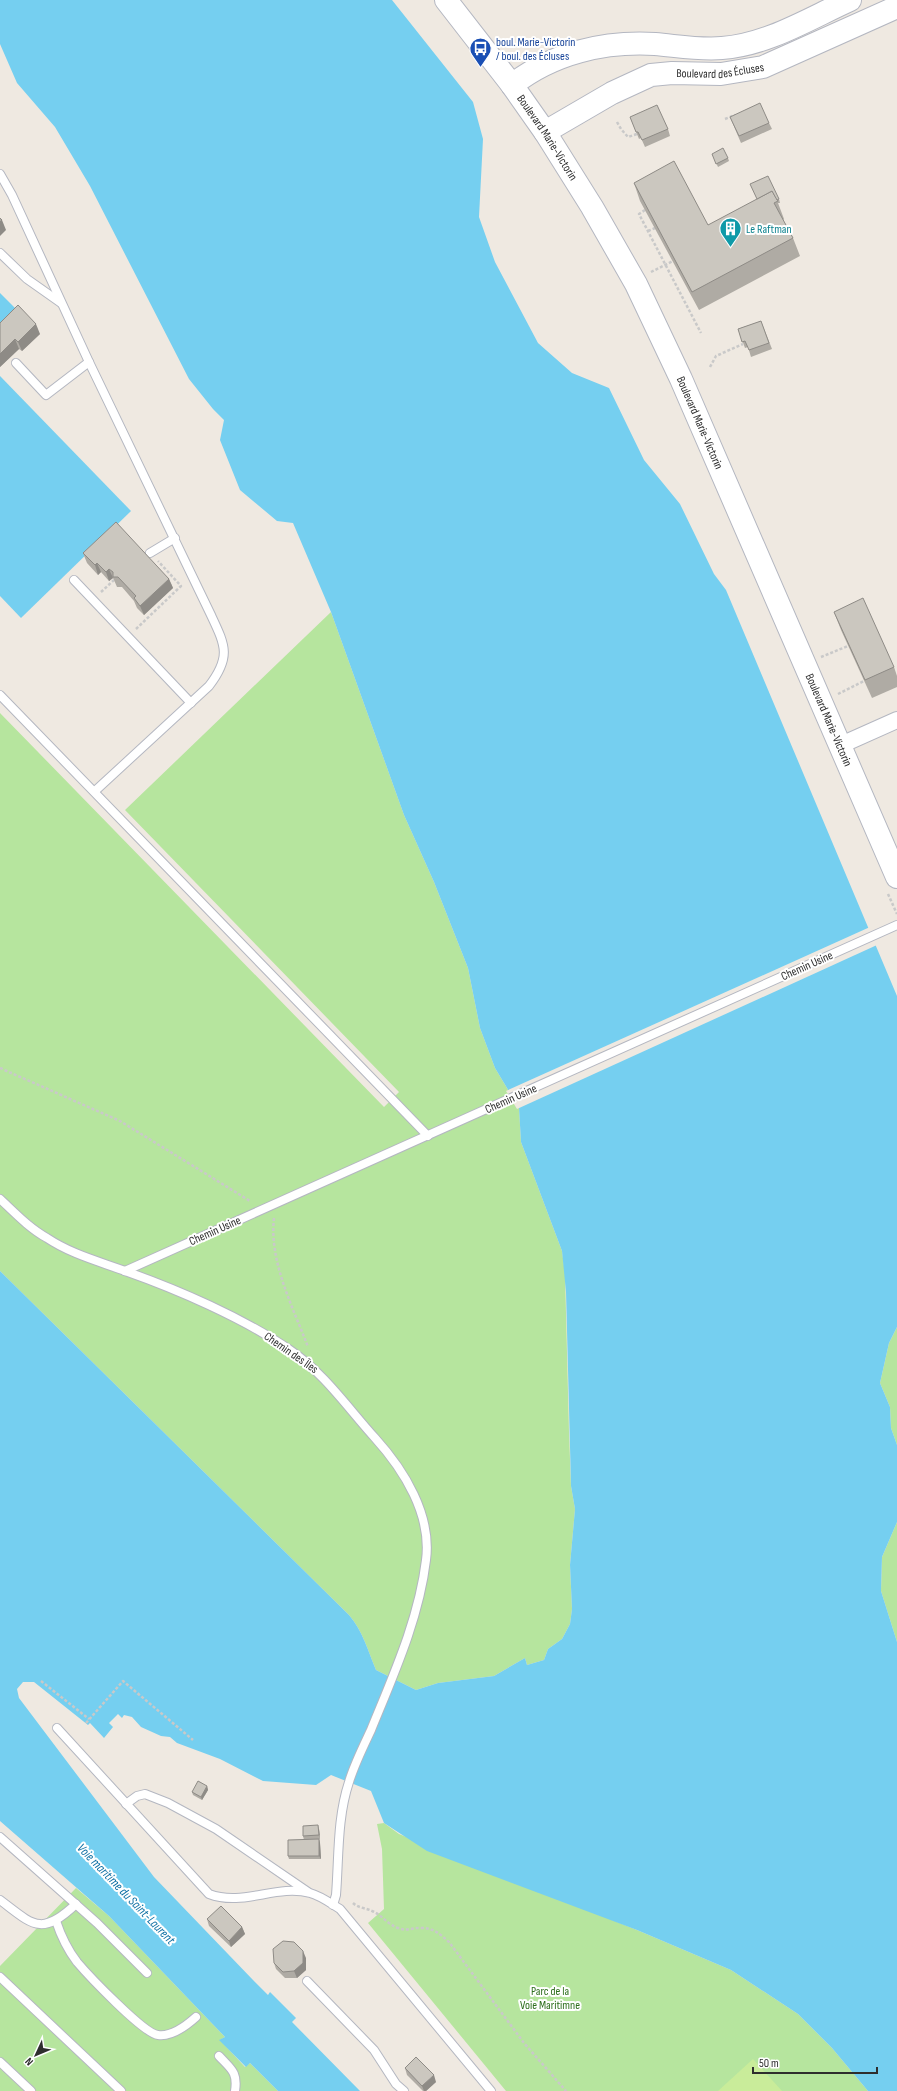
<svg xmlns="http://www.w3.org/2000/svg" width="897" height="2091" viewBox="0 0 897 2091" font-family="'Sofia Sans Condensed',sans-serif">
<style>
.green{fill:#b6e59e}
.pitch{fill:#c9ec9a}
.water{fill:#75cff0}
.pier{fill:#efe9e1}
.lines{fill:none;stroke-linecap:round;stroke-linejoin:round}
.lane-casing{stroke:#b4b7c1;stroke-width:10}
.street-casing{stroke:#b4b7c1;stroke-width:18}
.secondary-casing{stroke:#b4b7c1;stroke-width:24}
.path{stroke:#c9c9c9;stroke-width:2.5;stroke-dasharray:3 2;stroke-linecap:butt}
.lane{stroke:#fff;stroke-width:8}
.street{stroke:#fff;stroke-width:16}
.secondary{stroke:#fff;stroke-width:22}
.wall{fill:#afaba4}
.shaded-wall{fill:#8e8b86}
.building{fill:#cbc7bf;stroke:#8e8b86}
.labels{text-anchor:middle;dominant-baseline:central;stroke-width:4;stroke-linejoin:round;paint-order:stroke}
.transit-label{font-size:12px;fill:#164399;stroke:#fff;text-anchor:start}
.street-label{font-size:12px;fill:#2e2e2e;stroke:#fff}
.culture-label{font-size:12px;fill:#0d838f;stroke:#fff;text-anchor:start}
.park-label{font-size:12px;fill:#2c6e1b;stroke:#fff}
.water-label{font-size:13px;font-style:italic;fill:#0d6fa3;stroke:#fff}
</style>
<rect width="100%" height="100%" fill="#efe9e1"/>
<g class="green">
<path d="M331 612 404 815 434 882 468 968 480 1028 495 1068 519 1108 521 1142 562 1251 565 1273 569 1432 571 1486 575 1509 570 1565 572 1609 570 1624 562 1639 548 1649 544 1660 527 1665 525 1658 494 1676 438 1683 416 1690 376 1670C368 1651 363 1631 349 1615L0 1271V713L384 1107 399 1092 125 810Z"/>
<polygon points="897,1327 897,1445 891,1428 890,1407 880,1383 889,1343"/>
<polygon points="897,1522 897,1642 881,1591 882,1557"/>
<polygon points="384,1823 399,1834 637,1930 731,1970 798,2014 832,2048 868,2091 506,2091 368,1923 384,1909 382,1849 377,1824"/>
<polygon points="76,1888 109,1916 225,2037 220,2040 245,2067 250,2063 278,2091 0,2091 0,1966"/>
</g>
<polygon class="pitch" points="753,2059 782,2091 718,2091"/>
<g class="water">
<path d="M0 0H392L473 102 483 139 479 217 495 262 538 343 572 373 609 388 644 460 680 504 714 574 726 590 897 996V1327L889 1343 880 1383 890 1407 891 1428 897 1445V1522L882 1557 881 1591 897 1642V2091H868L832 2048 798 2014 731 1970 637 1930 427 1851 384 1823 371 1791 331 1775 316 1785 263 1781 220 1759 177 1743 170 1737 161 1736 141 1727 132 1717 124 1715 122 1718 118 1714 109 1723 113 1727 104 1738 90 1723 88 1725 34 1682H23L17 1689 19 1698 154 1877 253 1980 268 1995 270 1992 296 2018 292 2022 360 2091H278L250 2063 246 2067 219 2040 225 2037 109 1916 0 1821V1271L349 1615C363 1631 368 1651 376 1670L416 1690 438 1683 494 1676 525 1658 527 1665 544 1660 548 1649 562 1639 570 1624 572 1609 570 1565 575 1509 571 1486 566 1292 562 1251 521 1142 519 1108 495 1068 480 1028 468 968 434 882 404 815 331 612 293 523 277 521 240 490 220 440 224 420 213 409 189 379 90 186 55 127 17 83 0 44Z"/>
<polygon points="0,293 22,315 0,337"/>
<polygon points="0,376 131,511 21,618 0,596"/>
</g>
<polygon class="pier" points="870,927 877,945 517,1109 506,1091"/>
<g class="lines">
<defs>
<g id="lane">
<path d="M0 174 12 195 89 362 210 613C225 645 232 656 209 686L95 791"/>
<polyline points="0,253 27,279 61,303"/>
<polyline points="16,363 46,395 89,362"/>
<polyline points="150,553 175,538"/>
<polyline points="74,580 191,703"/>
<polyline points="0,695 428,1136"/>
<path d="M0 1199C15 1213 29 1228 47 1238 71 1254 98 1261 125 1271 179 1290 243 1318 290 1350 325 1374 347 1407 375 1438 404 1470 432 1515 426 1560 419 1619 393 1676 371 1730 363 1747 354 1765 349 1782 337 1818 339 1857 336 1895L333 1905"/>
<polyline points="125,1271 897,925"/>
<path d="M57 1728 209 1894C243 1907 276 1884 310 1893 321 1896 330 1903 340 1909L491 2091"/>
<polyline points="126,1804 137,1796 145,1794 168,1803 216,1829 308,1892"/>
<polyline points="0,1837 97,1923 147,1973"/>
<path d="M0 1900C33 1925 41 1937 76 1904"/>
<path d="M56 1921C61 1936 67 1949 77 1962 88 1975 144 2034 158 2035 172 2037 186 2026 196 2017"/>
<polyline points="0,1977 121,2091"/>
<polyline points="307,1981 374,2050 396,2084 404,2091"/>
<path d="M219 2056C231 2069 238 2072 235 2091"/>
<polyline points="0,2062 31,2091"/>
</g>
<polyline id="street" points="841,745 897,720"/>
<g id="secondary">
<path id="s1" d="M446 0 512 85 545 132 592 207 636 284 681 379 897 877"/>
<path d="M512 85C553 53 604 41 655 44 678 46 700 50 722 48 767 45 810 18 850 0"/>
<path id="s2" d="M545 132 612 93 651 75 672 73 721 74 763 67 897 7"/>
</g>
</defs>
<use href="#lane" class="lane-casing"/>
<use href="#street" class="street-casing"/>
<use href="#secondary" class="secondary-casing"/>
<g class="path">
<polyline points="725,119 735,115"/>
<polyline points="617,122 621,129 628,137 637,134"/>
<polyline points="645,210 639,214 701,333"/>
<polyline points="648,231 655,228"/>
<polyline points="651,272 673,261"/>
<polyline points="710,367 716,356 743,344"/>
<polyline points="101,592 114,580"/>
<polyline points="136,629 181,586 158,561"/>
<polyline points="821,657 848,646"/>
<polyline points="838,694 864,681"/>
<polyline points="888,894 897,914"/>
<polyline points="0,1068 120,1121 250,1201"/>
<path d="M274 1218C269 1262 293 1307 308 1347"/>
<polyline points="41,1681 89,1719"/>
<polyline points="86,1723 123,1681 193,1740"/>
<path d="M353 1903C358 1908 366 1908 372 1911 382 1915 387 1924 398 1928 407 1932 413 1927 422 1928 434 1928 441 1935 449 1942L524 2043 566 2091"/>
</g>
<use href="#lane" class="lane"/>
<use href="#street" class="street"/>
<use href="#secondary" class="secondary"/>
</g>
<g class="wall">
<polygon points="630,117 668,129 670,136 645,147 641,138 639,139"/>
<polygon points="730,117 769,123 772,129 741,143"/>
<polygon points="712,154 728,158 729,161 718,167"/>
<polygon points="634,183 708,225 779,199 780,203 778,203 784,219 783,220 793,238 800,256 699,310 640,201"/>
<polygon points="761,321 772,349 751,357 748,347 745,348 738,329"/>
<polygon points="0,323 40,334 22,351 19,349 0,367"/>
<polygon points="83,553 169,579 173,588 144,615 137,608 134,601 122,587 117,587 114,580 113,578 109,581 101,572 98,575 87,563"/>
<polygon points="834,612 894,667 897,676 897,687 872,698 841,630"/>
<polygon points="207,1786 208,1790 202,1800 193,1795 192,1792"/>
<polygon points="319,1829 320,1839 304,1840 303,1836"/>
<polygon points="319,1839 320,1843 321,1859 289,1859 288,1856"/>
<polygon points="207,1919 242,1927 245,1934 231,1947 209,1926"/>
<polygon points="306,1958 306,1970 297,1978 285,1978 276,1969 274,1963"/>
<polygon points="405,2068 436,2082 426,2091 423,2091 407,2075"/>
</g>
<g class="shaded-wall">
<polygon points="2,220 6,230 0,236 0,222"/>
<polygon points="36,324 40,334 22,351 18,342"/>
<polygon points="15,339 19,349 0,367 0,354"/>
<polygon points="97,563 101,572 98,575 95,565"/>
<polygon points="109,569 113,578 109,581 106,572"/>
<polygon points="169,579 173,588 144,615 140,606"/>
<polygon points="207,1786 208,1790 202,1800 201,1797"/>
<polygon points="318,1825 319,1829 320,1839 319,1835"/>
<polygon points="319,1839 320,1843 321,1859 319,1856"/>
<polygon points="242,1927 245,1934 231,1947 229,1941"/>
<polygon points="303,1951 306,1958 306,1970 297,1978 294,1971"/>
<polygon points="434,2075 436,2082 426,2091 424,2091 422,2086"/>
</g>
<g class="building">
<polygon points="760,103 769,123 739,136 730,117"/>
<polygon points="657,105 668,129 642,140 638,132 636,132 630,117"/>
<polygon points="723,148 728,158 716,164 712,154"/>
<polygon points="674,161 708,225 772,191 778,201 774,203 793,238 692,292 634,183"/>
<polygon points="768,176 779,199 777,200 772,191 757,199 750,184"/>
<polygon points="0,218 2,220 0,222"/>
<polygon points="18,305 36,324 18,342 15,339 0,354 0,323"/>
<polygon points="761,321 769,343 749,350 745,341 742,342 738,329"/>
<polygon points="116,522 169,579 140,606 134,598 136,596 118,577 113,577 113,572 109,569 106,572 97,563 95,565 83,553"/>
<polygon points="863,598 894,667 865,680 834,612"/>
<polygon points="198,1781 207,1786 201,1797 192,1792"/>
<polygon points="318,1825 319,1835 303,1836 303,1826"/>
<polygon points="319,1839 319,1856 288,1856 288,1840"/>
<polygon points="221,1906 242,1927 229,1941 207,1919"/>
<polygon points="283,1941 294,1942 303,1951 303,1963 294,1971 283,1972 274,1963 273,1949"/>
<polygon points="416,2057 434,2075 422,2086 405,2068"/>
</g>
<defs>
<symbol id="bus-pin" viewBox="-11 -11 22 30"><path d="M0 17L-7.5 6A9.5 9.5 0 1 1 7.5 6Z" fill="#1a4fb4" stroke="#fff"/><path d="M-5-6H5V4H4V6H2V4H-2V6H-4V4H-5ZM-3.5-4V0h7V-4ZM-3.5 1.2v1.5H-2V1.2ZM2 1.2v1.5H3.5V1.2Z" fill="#fff"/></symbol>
<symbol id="building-pin" viewBox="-11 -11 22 30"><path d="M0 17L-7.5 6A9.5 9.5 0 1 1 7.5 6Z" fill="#0f9aa8" stroke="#fff"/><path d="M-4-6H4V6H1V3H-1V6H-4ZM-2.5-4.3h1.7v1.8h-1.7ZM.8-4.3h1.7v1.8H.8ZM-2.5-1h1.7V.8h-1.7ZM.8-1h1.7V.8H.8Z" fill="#fff"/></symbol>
</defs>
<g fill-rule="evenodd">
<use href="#bus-pin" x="468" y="36" width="25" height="34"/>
<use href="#building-pin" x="718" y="216" width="25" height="34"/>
</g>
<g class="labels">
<g class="transit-label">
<text x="496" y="42">boul. Marie-Victorin<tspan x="496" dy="14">/ boul. des Écluses</tspan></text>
</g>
<g class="street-label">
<text stroke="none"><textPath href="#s2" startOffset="190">Boulevard des Écluses</textPath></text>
<text stroke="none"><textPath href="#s1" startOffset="171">Boulevard Marie-Victorin</textPath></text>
<text stroke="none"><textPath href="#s1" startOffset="495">Boulevard Marie-Victorin</textPath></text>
<text stroke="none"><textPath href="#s1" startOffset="819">Boulevard Marie-Victorin</textPath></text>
<text transform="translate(807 966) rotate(-24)">Chemin Usine</text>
<text transform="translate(511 1099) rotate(-24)">Chemin Usine</text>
<text transform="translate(215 1231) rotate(-24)">Chemin Usine</text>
<text transform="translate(291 1353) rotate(35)">Chemin des Îles</text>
</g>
<g class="culture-label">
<text x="746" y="229">Le Raftman</text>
</g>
<g class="park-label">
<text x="550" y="1991">Parc de la<tspan x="550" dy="14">Voie Maritimne</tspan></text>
</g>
<g class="water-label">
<text transform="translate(126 1894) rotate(46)">Voie maritime du Saint-Laurent</text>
</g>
</g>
<g transform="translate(36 2055) rotate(226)" stroke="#ffffff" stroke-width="3" paint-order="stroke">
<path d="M0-3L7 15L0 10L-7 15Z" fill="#2e2e2e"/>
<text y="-6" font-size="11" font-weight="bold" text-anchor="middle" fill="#2e2e2e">N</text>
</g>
<path d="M753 2067v6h124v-6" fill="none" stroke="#2e2e2e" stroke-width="2"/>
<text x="759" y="2067" font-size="12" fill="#2e2e2e" stroke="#ffffff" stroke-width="3" paint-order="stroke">50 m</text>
</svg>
